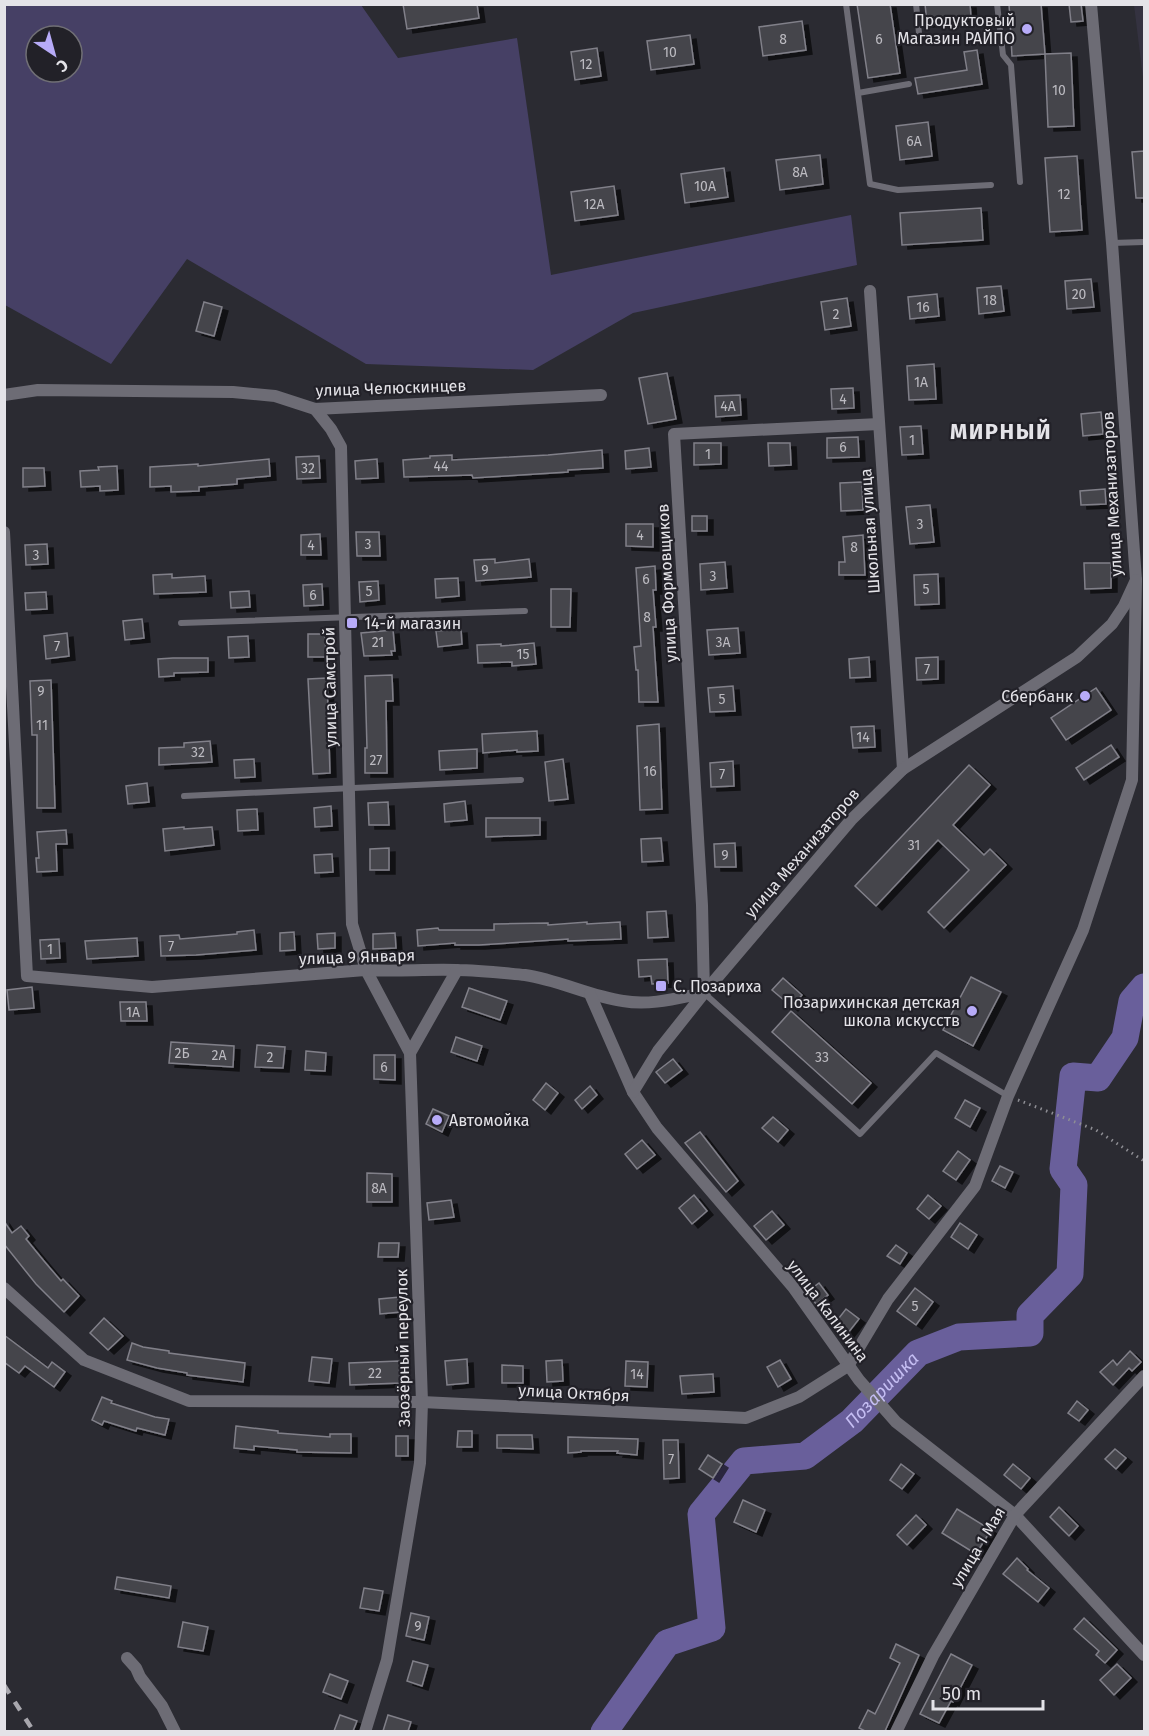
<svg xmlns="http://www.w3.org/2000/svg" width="1149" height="1736" viewBox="0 0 1149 1736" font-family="'Fira Sans',sans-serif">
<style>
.built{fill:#343240}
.green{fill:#464065;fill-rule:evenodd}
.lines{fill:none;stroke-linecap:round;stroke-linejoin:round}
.river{stroke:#695f9b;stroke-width:27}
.building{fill:#45444c;stroke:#818089;stroke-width:1.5;filter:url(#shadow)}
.path{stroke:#8e8e94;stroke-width:3;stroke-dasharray:1.5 4.5;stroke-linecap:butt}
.lane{stroke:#6d6c75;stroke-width:6}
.street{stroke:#6d6c75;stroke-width:12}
.rail{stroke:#a8a7ad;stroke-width:4.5;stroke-dasharray:10 10;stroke-linecap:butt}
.poi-dot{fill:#b7abf8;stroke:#222128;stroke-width:2}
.labels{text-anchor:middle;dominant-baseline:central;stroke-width:4.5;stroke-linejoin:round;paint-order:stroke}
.number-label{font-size:14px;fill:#bcbbc1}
.poi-label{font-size:16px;fill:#e4e3e8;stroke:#222128;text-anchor:end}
.street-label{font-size:16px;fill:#e4e3e8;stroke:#222128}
.water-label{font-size:18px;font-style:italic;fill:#c5bef3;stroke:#222128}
.district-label{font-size:22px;font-weight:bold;letter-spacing:1.5px;fill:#e4e3e8;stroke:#222128}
</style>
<defs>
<filter id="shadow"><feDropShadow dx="6" dy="4" stdDeviation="0" flood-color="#0009"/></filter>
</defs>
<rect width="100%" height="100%" fill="#2b2b32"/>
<polygon class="built" points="1134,5 1144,5 1144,86"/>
<path class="green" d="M4 5H361L398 58 517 38 551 275 851 215 857 265 633 313 533 370 366 364 187 259 111 364 5 305ZM36 36H72V72H36Z"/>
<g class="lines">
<path class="river" id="s1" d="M604 1732 667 1643 712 1628 701 1514 744 1461 805 1456 852 1421 918 1353 959 1337 1030 1333V1315L1070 1274 1074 1185 1063 1169 1073 1076 1098 1078 1125 1038 1132 1001 1144 987"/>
</g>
<g class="building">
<polygon points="403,4 477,4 479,18 407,29"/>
<polygon points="857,4 890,4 900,73 868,78"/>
<polygon points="925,4 970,4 971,17 927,23"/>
<polygon points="1009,4 1041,4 1045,54 1012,56"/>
<polygon points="1069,4 1081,4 1083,21 1071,22"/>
<polygon points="802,21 806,50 763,56 759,27"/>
<polygon points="690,35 694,64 651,70 647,41"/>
<polygon points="597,48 601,76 575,80 571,52"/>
<polygon points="977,50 982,84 918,94 915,78 967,70 964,52"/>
<polygon points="1071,53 1074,126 1048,127 1045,54"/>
<polygon points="928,122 932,156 900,160 896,126"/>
<polygon points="1144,151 1144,198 1136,198 1132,152"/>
<polygon points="820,155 823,184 780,190 776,160"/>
<polygon points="1077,156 1082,230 1050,232 1045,158"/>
<polygon points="724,168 728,197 685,203 681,174"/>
<polygon points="614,186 618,215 575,221 571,192"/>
<polygon points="981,208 983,240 902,245 900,213"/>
<polygon points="1091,279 1094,307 1067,309 1065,281"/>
<polygon points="1001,286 1004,311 979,314 977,288"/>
<polygon points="937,294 939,316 910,319 908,297"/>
<polygon points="847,298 851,326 825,330 821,302"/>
<polygon points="204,302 222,307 214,336 196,331"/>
<polygon points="934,364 936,399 909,400 907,366"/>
<polygon points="667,373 676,419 648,424 639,378"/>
<polygon points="853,388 854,408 832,409 831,389"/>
<polygon points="740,395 741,415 716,417 715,396"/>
<polygon points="1101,412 1103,434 1083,436 1081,414"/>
<polygon points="921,426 923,454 902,455 900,427"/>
<polygon points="858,437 859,457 827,458 827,438"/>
<polygon points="694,443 721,443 721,464 694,465"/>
<polygon points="768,443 790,443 791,465 769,466"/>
<polygon points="649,448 651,467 626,469 625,451"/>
<polygon points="602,450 603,468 568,470 568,472 473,478 472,475 404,477 403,460 430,458 430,456 452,455 452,460 548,455"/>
<polygon points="319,456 320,478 297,479 296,457"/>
<polygon points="269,459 270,476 237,479 237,484 199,487 199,491 171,492 171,486 150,487 150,467 198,464 198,466"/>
<polygon points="377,459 378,478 356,479 355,461"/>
<polygon points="117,466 118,490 100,491 100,486 81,487 80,471 99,470 98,467"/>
<polygon points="23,468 44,468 45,486 23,487"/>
<polygon points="862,482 863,510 841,511 840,483"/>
<polygon points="1105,489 1106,504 1081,505 1080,491"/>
<polygon points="930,505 934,542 910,544 906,507"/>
<rect x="692" y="516" width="15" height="15"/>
<polygon points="626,524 653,524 653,547 626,546"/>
<polygon points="356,532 379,532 380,556 357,556"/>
<polygon points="320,534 321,555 301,555 301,535"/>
<polygon points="863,535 865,575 839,575 839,562 845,562 843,537"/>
<polygon points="47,544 48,564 26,565 25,545"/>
<polygon points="495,559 495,563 529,559 531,577 476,581 474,560"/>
<polygon points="725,562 727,588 701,590 700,564"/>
<polygon points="1084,563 1111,563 1111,588 1085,589"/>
<polygon points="655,566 656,590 653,590 656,627 653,627 658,702 639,702 638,670 636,670 634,647 641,646 636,568"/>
<polygon points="172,574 172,578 205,576 206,592 154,594 153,575"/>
<polygon points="938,574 939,604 915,605 914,575"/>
<polygon points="458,578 459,596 436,598 435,579"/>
<polygon points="378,581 379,600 360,602 359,582"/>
<polygon points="322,584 323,605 304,606 303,585"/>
<polygon points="551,589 571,589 570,627 551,627"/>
<polygon points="249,591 250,607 231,608 230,592"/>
<polygon points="46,592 47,609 26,610 25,593"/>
<polygon points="142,619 144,638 125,640 123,621"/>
<polygon points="738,628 740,653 709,655 707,630"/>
<polygon points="461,629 462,644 438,647 436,631"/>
<polygon points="393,630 395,651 391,651 392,655 364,656 361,633"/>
<polygon points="67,633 69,656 46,659 44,636"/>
<polygon points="308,634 325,634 326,657 308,657"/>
<polygon points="248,636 249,657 229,658 228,637"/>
<polygon points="534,643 536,664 512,666 512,662 478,663 477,645 501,644 501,646"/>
<polygon points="869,657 870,677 850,678 849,659"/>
<polygon points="938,657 938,679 917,680 916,658"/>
<polygon points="173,658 208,658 208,672 174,673 174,676 159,677 158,659"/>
<polygon points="392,675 393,701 386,701 387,773 365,773 365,748 367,748 365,676"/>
<polygon points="327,678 330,773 313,774 308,679"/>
<polygon points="51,680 55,808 37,808 37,735 32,735 30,681"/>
<polygon points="733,686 735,711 710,712 708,688"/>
<polygon points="1096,688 1111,710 1066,740 1051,718"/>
<polygon points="659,724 662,809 640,810 637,726"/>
<polygon points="874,726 875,747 853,748 851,727"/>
<polygon points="537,731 538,751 517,752 517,750 483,753 482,734"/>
<polygon points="210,741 212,762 159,765 159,748 184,747 184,743"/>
<polygon points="1111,745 1119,757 1084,780 1076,768"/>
<polygon points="477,749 477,768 440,770 439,751"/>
<polygon points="254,759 255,777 235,778 234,760"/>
<polygon points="563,759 568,799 549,801 545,762"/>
<polygon points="733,761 734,786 711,787 710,763"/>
<polygon points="969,765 990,785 953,825 984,855 990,849 1006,865 944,928 928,912 969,870 938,840 876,906 855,886"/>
<polygon points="147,783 149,802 128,804 126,786"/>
<polygon points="465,801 467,820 445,822 444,804"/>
<polygon points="388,802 389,825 369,825 368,803"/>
<polygon points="331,806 332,826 315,827 314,808"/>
<polygon points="257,809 258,830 238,831 237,810"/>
<polygon points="486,818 540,818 540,835 486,837"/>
<polygon points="184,827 184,829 212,827 214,845 165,851 163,829"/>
<polygon points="66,830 67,844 56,844 57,871 37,872 36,858 39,858 37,832"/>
<polygon points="661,838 663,861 642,862 641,839"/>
<polygon points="735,843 736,867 715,867 714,844"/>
<polygon points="389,848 389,870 370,870 370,849"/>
<polygon points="332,854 333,872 315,873 314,855"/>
<polygon points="666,911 668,937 648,938 647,912"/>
<polygon points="587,922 587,924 620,922 621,939 568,941 568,939 479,945 455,945 455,943 418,946 417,930 438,928 439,930 494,930 494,924 548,923 548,925"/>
<polygon points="254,930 256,950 196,955 161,956 160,936 179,935 180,939 237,934 237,932"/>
<polygon points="294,932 295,950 280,951 280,933"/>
<polygon points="335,933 335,948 318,949 317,934"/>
<polygon points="395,933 396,948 373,949 373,934"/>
<polygon points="137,938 138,956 87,959 85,941"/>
<polygon points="59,939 60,958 41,959 40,940"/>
<polygon points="667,959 668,983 652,984 651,976 639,977 638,960"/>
<polygon points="971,977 1001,992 973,1046 943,1030"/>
<polygon points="783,978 802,995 792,1007 772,990"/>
<polygon points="32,987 34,1008 9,1010 7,990"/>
<polygon points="469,988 507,1001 500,1020 462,1007"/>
<polygon points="120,1002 146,1002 147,1021 121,1021"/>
<polygon points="791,1011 871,1083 852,1104 772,1032"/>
<polygon points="456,1037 482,1046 477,1061 451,1052"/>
<polygon points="171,1042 234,1046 233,1067 169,1063"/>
<polygon points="257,1045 285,1047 283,1068 255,1067"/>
<polygon points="306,1051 326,1053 325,1071 305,1070"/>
<polygon points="374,1055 395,1055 395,1080 374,1079"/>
<polygon points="673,1059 682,1070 665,1083 656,1072"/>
<polygon points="546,1083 558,1093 545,1110 533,1100"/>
<polygon points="590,1086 597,1095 582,1109 575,1100"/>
<polygon points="965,1100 980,1108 970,1127 955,1118"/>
<polygon points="433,1109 449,1116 442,1132 426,1124"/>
<polygon points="773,1117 788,1130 778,1142 762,1128"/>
<polygon points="700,1132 738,1181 726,1192 685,1143"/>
<polygon points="642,1140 655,1155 637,1169 625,1154"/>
<polygon points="958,1151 970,1160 956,1180 943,1171"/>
<polygon points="1000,1166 1013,1172 1005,1188 992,1181"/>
<polygon points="367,1173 392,1174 392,1202 367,1202"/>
<polygon points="694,1195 707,1211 692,1224 679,1208"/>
<polygon points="928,1195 941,1206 929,1219 917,1209"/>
<polygon points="451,1200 454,1217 429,1220 427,1203"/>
<polygon points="772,1211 784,1225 766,1240 754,1226"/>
<polygon points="4,1221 12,1233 21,1226 29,1236 26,1239 44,1261 61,1281 63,1279 79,1296 64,1312 36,1284 4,1244"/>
<polygon points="960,1223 977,1235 968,1249 951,1237"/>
<polygon points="379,1243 399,1243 398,1257 378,1257"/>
<polygon points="896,1245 907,1253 900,1264 887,1256"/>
<polygon points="819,1283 828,1295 816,1304 807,1292"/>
<polygon points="915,1288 933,1302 916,1325 897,1311"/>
<polygon points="400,1297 401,1312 380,1314 379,1299"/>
<polygon points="846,1309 859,1319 848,1333 835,1323"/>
<polygon points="104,1318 123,1336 108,1350 90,1333"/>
<polygon points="4,1335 48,1368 52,1362 65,1372 54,1387 25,1366 19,1373 4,1362"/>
<polygon points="132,1343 143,1347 169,1351 169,1353 245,1363 243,1382 187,1375 187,1373 157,1368 127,1360"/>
<polygon points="1130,1351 1141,1362 1132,1371 1129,1368 1113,1385 1100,1372 1113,1360 1117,1365"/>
<polygon points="312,1357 332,1359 329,1383 309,1381"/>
<polygon points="467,1359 468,1383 447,1385 445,1361"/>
<polygon points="562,1360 563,1381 547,1382 546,1361"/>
<polygon points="780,1360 791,1379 778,1387 767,1367"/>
<polygon points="399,1361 400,1383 350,1385 349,1363"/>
<polygon points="626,1361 648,1362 647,1387 625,1386"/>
<polygon points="502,1365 523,1366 523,1383 502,1383"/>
<polygon points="713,1374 714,1392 682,1394 680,1376"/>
<polygon points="102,1397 112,1401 111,1403 155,1417 169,1419 165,1435 137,1428 136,1431 104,1421 102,1425 92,1420"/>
<polygon points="1077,1401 1088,1410 1079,1421 1068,1413"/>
<polygon points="236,1426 278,1431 278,1433 330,1437 330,1434 351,1434 351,1453 297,1452 297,1450 254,1446 254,1450 234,1448"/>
<polygon points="458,1431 472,1431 472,1447 457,1447"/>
<polygon points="497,1435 532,1435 533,1449 497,1448"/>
<rect x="396" y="1436" width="12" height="20"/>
<polygon points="568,1437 638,1439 637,1455 617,1453 618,1451 581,1451 581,1452 568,1453"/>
<polygon points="663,1440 678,1440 679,1478 664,1479"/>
<polygon points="1115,1449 1126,1458 1116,1469 1105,1459"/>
<polygon points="708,1455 722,1464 713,1478 699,1469"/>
<polygon points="901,1464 914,1474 902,1489 890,1480"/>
<polygon points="1013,1464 1030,1478 1021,1489 1004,1475"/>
<polygon points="743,1500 765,1510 756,1532 734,1522"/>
<polygon points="1059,1507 1078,1526 1069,1536 1050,1517"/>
<polygon points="957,1509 991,1530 976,1554 942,1533"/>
<polygon points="916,1515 926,1525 907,1545 897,1535"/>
<polygon points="1017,1558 1028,1569 1027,1570 1049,1588 1038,1602 1003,1574"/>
<polygon points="117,1577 171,1586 169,1598 115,1589"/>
<polygon points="364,1588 383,1591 379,1611 360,1608"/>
<polygon points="411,1613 429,1617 424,1640 406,1636"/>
<polygon points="1084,1618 1117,1650 1105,1663 1096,1655 1099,1651 1074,1629"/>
<polygon points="183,1622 208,1627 203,1651 178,1647"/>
<polygon points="896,1644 919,1655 885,1731 865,1731 859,1728 868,1710 875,1714 900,1663 890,1658"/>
<polygon points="951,1654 972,1665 953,1702 951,1701 939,1723 920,1714"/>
<polygon points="413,1661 428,1665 422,1686 407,1681"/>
<polygon points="1117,1664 1131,1678 1114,1695 1100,1680"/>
<polygon points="330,1674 348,1681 341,1699 323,1692"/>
<polygon points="340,1715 357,1721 353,1731 334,1731"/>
<polygon points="388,1715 411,1722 408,1731 383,1731"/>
</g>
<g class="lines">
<polyline class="path" points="1018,1100 1096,1130 1144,1161"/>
<g class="lane">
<polyline points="846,4 870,184 898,190 991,185"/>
<polyline points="916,4 919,33"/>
<polyline points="997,4 1003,55 1011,65 1020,182"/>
<polyline points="858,93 909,84"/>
<polyline points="1112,243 1144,242"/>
<polyline points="181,623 525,611"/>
<polyline points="184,796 521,780"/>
<polyline points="704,993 860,1134 936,1053 1008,1096"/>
</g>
<g class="street">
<polyline points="870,291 903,769"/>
<polyline points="4,395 38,390 233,392 275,396 315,409 601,395"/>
<polyline points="315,409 331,429 341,447 352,924 366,970 410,1053 422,1402 420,1463 387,1660 365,1732"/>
<path d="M4 532 27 976 152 987 365 970C395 972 425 969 456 970 479 970 503 973 525 975 559 980 589 996 623 1001 650 1006 678 998 704 993"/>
<polyline points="704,993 702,905 674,434 879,424"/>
<polyline points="590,994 633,1092 657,1128 793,1287 859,1380 896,1422 1015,1515 1144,1655"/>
<polyline points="410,1053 457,970"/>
<polyline points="633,1092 658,1051 704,993 851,820 903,769 1077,657 1112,624 1124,606 1136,580 1112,243 1091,4"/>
<polyline points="4,1288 84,1360 189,1401 422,1402 746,1418 799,1397 848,1366 888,1299 975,1186 1008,1096 1083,930 1132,780 1136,580"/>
<polyline points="127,1658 136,1668 140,1677 162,1706 175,1732"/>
<polyline points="896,1732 933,1656 1015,1515 1144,1376"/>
</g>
<polyline class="rail" points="4,1685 34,1732"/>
</g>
<g class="poi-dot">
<circle cx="1027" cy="29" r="6"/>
<rect x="346" y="617" width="12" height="12" rx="3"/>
<circle cx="1085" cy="696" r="6"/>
<rect x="655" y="980" width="12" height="12" rx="3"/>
<circle cx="972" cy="1011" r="6"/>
<circle cx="437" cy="1120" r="6"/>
</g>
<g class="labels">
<g class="number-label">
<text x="783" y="39">8</text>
<text x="879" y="39">6</text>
<text x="670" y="52">10</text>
<text x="586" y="64">12</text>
<text x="1059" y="90">10</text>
<text x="914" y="141">6А</text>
<text x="800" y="172">8А</text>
<text x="705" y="186">10А</text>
<text x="1064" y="194">12</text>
<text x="594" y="204">12А</text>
<text x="1079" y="294">20</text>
<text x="990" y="300">18</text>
<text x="923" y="307">16</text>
<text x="836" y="314">2</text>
<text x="921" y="382">1А</text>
<text x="843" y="399">4</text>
<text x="728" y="406">4А</text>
<text x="912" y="440">1</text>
<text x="843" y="447">6</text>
<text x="708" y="454">1</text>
<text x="441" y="466">44</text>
<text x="308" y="468">32</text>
<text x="920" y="524">3</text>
<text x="640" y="535">4</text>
<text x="368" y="544">3</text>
<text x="311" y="545">4</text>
<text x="854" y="547">8</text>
<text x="36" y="555">3</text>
<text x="485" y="570">9</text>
<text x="713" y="576">3</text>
<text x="646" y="579">6</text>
<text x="926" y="589">5</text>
<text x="369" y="591">5</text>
<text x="313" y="595">6</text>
<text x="647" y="617">8</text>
<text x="378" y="642">21</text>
<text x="723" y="642">3А</text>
<text x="57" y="646">7</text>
<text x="523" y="654">15</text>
<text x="927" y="669">7</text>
<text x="41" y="691">9</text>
<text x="722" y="699">5</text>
<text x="42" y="725">11</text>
<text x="863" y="737">14</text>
<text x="198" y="752">32</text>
<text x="376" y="760">27</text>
<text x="650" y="771">16</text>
<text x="722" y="774">7</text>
<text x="914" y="845">31</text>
<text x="725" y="855">9</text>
<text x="171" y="946">7</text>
<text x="50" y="949">1</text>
<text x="133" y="1012">1А</text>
<text x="182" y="1053">2Б</text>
<text x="219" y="1055">2А</text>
<text x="270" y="1057">2</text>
<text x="822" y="1057">33</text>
<text x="384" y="1067">6</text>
<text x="379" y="1188">8А</text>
<text x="915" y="1306">5</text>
<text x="375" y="1373">22</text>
<text x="637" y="1374">14</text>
<text x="671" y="1459">7</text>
<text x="418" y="1626">9</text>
</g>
<g class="poi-label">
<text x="1015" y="20">Продуктовый<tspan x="1015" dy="18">Магазин РАЙПО</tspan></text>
<text x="364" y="623" text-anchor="start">14-й магазин</text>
<text x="1073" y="696">Сбербанк</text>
<text x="673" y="986" text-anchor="start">С. Позариха</text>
<text x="960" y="1002">Позарихинская детская<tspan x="960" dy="18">школа искусств</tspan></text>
<text x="449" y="1120" text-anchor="start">Автомойка</text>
</g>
<g class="street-label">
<text transform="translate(391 388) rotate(-2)">улица Челюскинцев</text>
<text transform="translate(1112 494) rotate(-93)">улица Механизаторов</text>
<text transform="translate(870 531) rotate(-94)">Школьная улица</text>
<text transform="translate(667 583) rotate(-93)">улица Формовщиков</text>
<text transform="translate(330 687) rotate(-91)">улица Самстрой</text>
<text transform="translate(802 853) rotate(-49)">улица Механизаторов</text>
<text transform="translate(357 957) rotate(-2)">улица 9 Января</text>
<text transform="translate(828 1311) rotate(53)">улица Калинина</text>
<text transform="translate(403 1348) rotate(-91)">Заозёрный переулок</text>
<text transform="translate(574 1393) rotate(3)">улица Октября</text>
<text transform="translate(978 1547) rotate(-59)">улица 1 Мая</text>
</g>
<g class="water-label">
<text stroke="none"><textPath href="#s1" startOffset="502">Позаришка</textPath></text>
</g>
<g class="district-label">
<text x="1001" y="431">МИРНЫЙ</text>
</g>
</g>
<rect width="1149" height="1736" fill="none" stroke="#e4e3e8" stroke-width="12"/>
<g transform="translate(54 54) rotate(144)"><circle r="28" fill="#222128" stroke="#706f75" stroke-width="1.5"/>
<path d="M0-4.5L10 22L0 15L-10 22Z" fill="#b7abf8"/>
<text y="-9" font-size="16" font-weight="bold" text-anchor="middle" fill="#e4e3e8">С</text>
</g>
<path d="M933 1700v9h110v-9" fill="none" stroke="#e4e3e8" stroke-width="3"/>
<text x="942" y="1700" font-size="18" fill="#e4e3e8" stroke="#222128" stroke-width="4.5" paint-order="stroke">50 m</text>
</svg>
